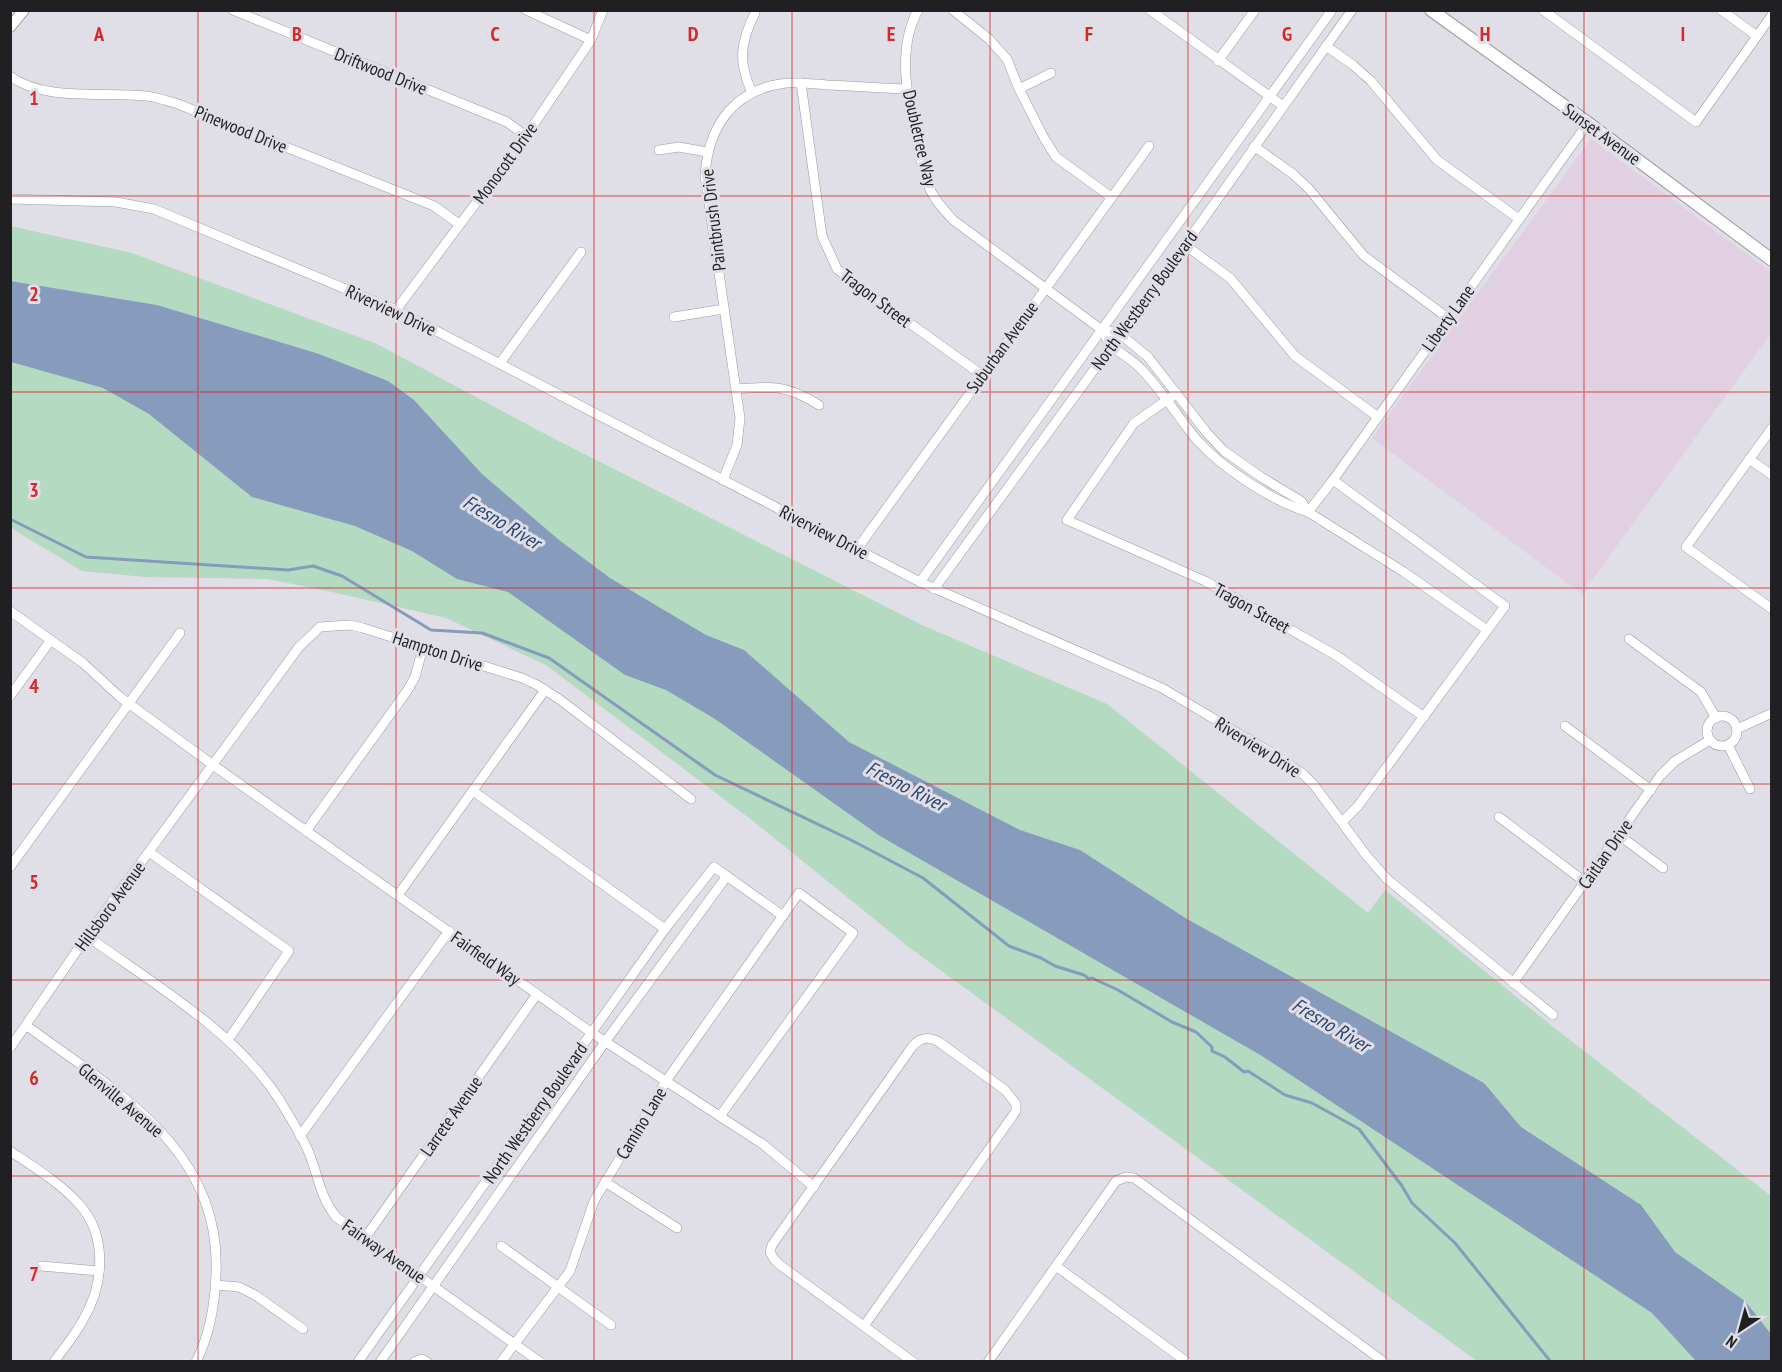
<svg xmlns="http://www.w3.org/2000/svg" width="1782" height="1372" viewBox="0 0 1782 1372" font-family="'PT Sans Narrow',sans-serif">
<style>
.education{fill:#e0d0e1}
.green{fill:#b4dac2}
.water{fill:#879bbd}
.lines{fill:none;stroke-linecap:round;stroke-linejoin:round}
.stream{stroke:#879bbd;stroke-width:3}
.minor-casing{stroke:#9c9aa1;stroke-width:10}
.tertiary-casing{stroke:#9c9aa1;stroke-width:12}
.secondary-casing{stroke:#9c9aa1;stroke-width:14}
.minor{stroke:#fff;stroke-width:9}
.tertiary{stroke:#fff;stroke-width:10}
.secondary{stroke:#fff;stroke-width:12}
.grid{fill:none;stroke:#d62828;stroke-width:1.5;stroke-opacity:0.55}
.labels{text-anchor:middle;dominant-baseline:central;stroke-width:6;stroke-linejoin:round;paint-order:stroke}
.street-label{font-size:18px;fill:#201f22;stroke:#e0dee6}
.water-label{font-size:20px;font-style:italic;fill:#2b4674;stroke:#e0dee6}
.grid-label{font-size:20px;text-anchor:middle;font-weight:bold;fill:#d62828;stroke:#e0dee6;stroke-width:6;stroke-linejoin:round;paint-order:stroke}
</style>
<rect width="100%" height="100%" fill="#e0dee6"/>
<polygon class="education" points="1591,139 1771,272 1772,332 1582,594 1372,438"/>
<polygon class="green" points="10,226 132,253 377,344 547,435 924,626 1107,704 1368,913 1385,890 1552,1026 1771,1196 1771,1361 1477,1361 910,948 753,821 546,665 446,618 332,592 268,579 145,577 82,571 11,528"/>
<polygon class="water" points="10,281 157,305 319,354 388,381 414,400 482,474 559,540 610,578 706,635 744,650 849,742 1020,830 1080,850 1187,919 1484,1083 1521,1127 1641,1205 1675,1252 1745,1301 1771,1334 1771,1361 1696,1361 1652,1313 1262,1056 880,836 715,719 666,690 625,675 508,592 457,579 412,551 355,526 252,497 149,414 103,388 11,362"/>
<g class="lines">
<polyline class="stream" points="10,519 86,557 288,570 313,566 342,576 431,630 482,633 549,658 715,775 853,841 923,878 1009,946 1041,958 1055,966 1084,975 1089,979 1092,978 1118,990 1172,1022 1196,1032 1212,1047 1212,1051 1225,1057 1244,1072 1248,1071 1285,1095 1312,1103 1359,1129 1402,1186 1412,1203 1455,1243 1551,1362"/>
<defs>
<g id="minor">
<polyline points="233,10 507,122 526,136"/>
<polyline points="526,10 591,40"/>
<path d="M918 10C896 51 908 99 917 141 921 160 924 182 935 198 940 206 947 213 953 220L1102 330C1105 335 1107 341 1111 345 1120 354 1132 359 1140 368 1162 390 1177 416 1197 440 1222 468 1272 501 1308 512L1404 572 1487 630"/>
<polyline points="953,10 989,39 1007,59 1019,89 1044,138 1056,157 1111,197"/>
<polyline points="1150,10 1283,106"/>
<polyline points="1543,10 1696,122 1772,15"/>
<polyline points="1721,10 1757,36"/>
<polyline points="1326,46 1353,65 1371,81 1437,160 1519,219"/>
<polyline points="1218,61 1255,10"/>
<path d="M10 76C45 102 104 91 146 96 157 97 167 101 178 104L434 206 459 224"/>
<polyline points="801,83 822,236 837,269 869,294 982,375"/>
<polyline points="1019,89 1051,73"/>
<path d="M752 93C738 62 740 43 755 13"/>
<polyline points="1254,146 1293,174 1309,189 1364,256 1448,318"/>
<polyline points="659,150 679,147 707,152"/>
<polyline points="10,199 116,202 154,209 396,310 920,582 1162,688 1280,758 1303,774 1314,785 1366,855 1387,879 1553,1015"/>
<polyline points="1185,245 1230,278 1295,356 1378,417"/>
<polyline points="396,310 526,136 591,40 603,10"/>
<polyline points="674,317 724,309"/>
<polyline points="1102,330 1119,333 1148,357 1207,433 1224,451 1261,477 1301,501 1308,512"/>
<polyline points="500,363 581,252"/>
<path d="M737 389C773 386 787 385 819 405"/>
<polyline points="1177,393 1134,423 1067,520 1205,581 1337,656 1424,717"/>
<polyline points="1772,428 1686,547 1772,609"/>
<polyline points="1749,459 1772,475"/>
<path d="M723 480 737 445 740 418 705 176C708 129 731 92 780 84 795 81 812 84 827 85 853 86 880 88 906 89"/>
<polyline points="1333,480 1505,606 1358,806 1343,821"/>
<polyline points="1308,512 1333,480 1588,123"/>
<polyline points="857,549 1149,146"/>
<polyline points="920,582 1332,10"/>
<polyline points="934,589 1185,245 1352,10"/>
<polyline points="10,611 83,663 120,697 213,765 592,1033 764,1145 814,1187"/>
<polyline points="1629,639 1701,692 1716,718"/>
<polyline points="10,696 51,640"/>
<circle cx="1722" cy="731" r="15"/>
<polyline points="1565,726 1651,790"/>
<polyline points="1737,729 1772,713"/>
<polyline points="1728,745 1750,789"/>
<polyline points="473,791 665,929"/>
<polyline points="1499,817 1585,882"/>
<polyline points="306,831 407,691 415,677 423,647"/>
<polyline points="1619,835 1663,868"/>
<polyline points="149,852 289,951 228,1040"/>
<polyline points="10,867 180,633"/>
<polyline points="398,895 545,690"/>
<path d="M87 936C152 983 235 1031 279 1099 288 1114 298 1130 306 1146 318 1171 318 1194 336 1217L540 1362"/>
<polyline points="1513,983 1660,776 1675,761 1710,740"/>
<path d="M27 1026C115 1091 222 1149 216 1274 215 1305 210 1334 196 1362"/>
<polyline points="10,1048 87,936 299,647 320,627 350,625 363,628 522,678 537,685 559,699 691,799"/>
<polyline points="300,1136 449,931"/>
<path d="M10 1151C34 1167 60 1183 79 1204 108 1236 104 1285 83 1320 75 1335 64 1348 54 1362"/>
<polyline points="605,1182 677,1228"/>
<polyline points="365,1238 537,994"/>
<polyline points="501,1246 611,1325"/>
<polyline points="41,1266 99,1271"/>
<polyline points="1056,1266 1187,1362"/>
<polyline points="216,1285 239,1287 255,1295 303,1329"/>
<path d="M864 1326 1016 1111V1104L1005 1090 939 1042C928 1036 920 1037 912 1047L772 1245 770 1252 774 1259 780 1265 913 1362"/>
<polyline points="358,1362 665,929 714,867 783,916"/>
<polyline points="380,1362 605,1042 727,876"/>
<polyline points="414,1362 422,1359 427,1362"/>
<polyline points="501,1362 570,1271 594,1201 666,1081 799,893 853,933 720,1116"/>
<polyline points="988,1362 1116,1181 1126,1177 1134,1178 1384,1362"/>
</g>
<polyline id="tertiary" points="10,27 24,10"/>
<polyline id="secondary" points="1431,10 1588,123 1772,260"/>
</defs>
<use href="#minor" class="minor-casing"/>
<use href="#tertiary" class="tertiary-casing"/>
<use href="#secondary" class="secondary-casing"/>
<use href="#minor" class="minor"/>
<use href="#tertiary" class="tertiary"/>
<use href="#secondary" class="secondary"/>
</g>
<path class="grid" d="M198 10V1362M396 10V1362M594 10V1362M792 10V1362M990 10V1362M1188 10V1362M1386 10V1362M1584 10V1362M10 196H1772M10 392H1772M10 588H1772M10 784H1772M10 980H1772M10 1176H1772"/>
<g class="labels">
<g class="street-label">
<text transform="translate(381 71) rotate(22)">Driftwood Drive</text>
<text transform="translate(241 129) rotate(22)">Pinewood Drive</text>
<text transform="translate(1602 134) rotate(36)">Sunset Avenue</text>
<text transform="translate(920 138) rotate(77)">Doubletree Way</text>
<text transform="translate(505 163) rotate(-54)">Monocott Drive</text>
<text transform="translate(713 220) rotate(-97)">Paintbrush Drive</text>
<text transform="translate(876 298) rotate(37)">Tragon Street</text>
<text transform="translate(1144 300) rotate(-54)">North Westberry Boulevard</text>
<text transform="translate(391 310) rotate(25)">Riverview Drive</text>
<text transform="translate(1448 318) rotate(-55)">Liberty Lane</text>
<text transform="translate(1002 347) rotate(-54)">Suburban Avenue</text>
<text transform="translate(824 532) rotate(27)">Riverview Drive</text>
<text transform="translate(1252 608) rotate(29)">Tragon Street</text>
<text transform="translate(438 651) rotate(18)">Hampton Drive</text>
<text transform="translate(1258 747) rotate(32)">Riverview Drive</text>
<text transform="translate(1605 854) rotate(-55)">Caitlan Drive</text>
<text transform="translate(110 906) rotate(-54)">Hillsboro Avenue</text>
<text transform="translate(486 958) rotate(35)">Fairfield Way</text>
<text transform="translate(121 1100) rotate(40)">Glenville Avenue</text>
<text transform="translate(535 1113) rotate(-55)">North Westberry Boulevard</text>
<text transform="translate(451 1116) rotate(-55)">Larrete Avenue</text>
<text transform="translate(641 1123) rotate(-59)">Camino Lane</text>
<text transform="translate(384 1251) rotate(35)">Fairway Avenue</text>
</g>
<g class="water-label">
<text transform="translate(502 522) rotate(31)">Fresno River</text>
<text transform="translate(906 786) rotate(27)">Fresno River</text>
<text transform="translate(1331 1025) rotate(31)">Fresno River</text>
</g>
</g>
<g class="grid-label">
<text x="99" y="41">A</text>
<text x="297" y="41">B</text>
<text x="495" y="41">C</text>
<text x="693" y="41">D</text>
<text x="891" y="41">E</text>
<text x="1089" y="41">F</text>
<text x="1287" y="41">G</text>
<text x="1485" y="41">H</text>
<text x="1683" y="41">I</text>
<text x="34" y="105">1</text>
<text x="34" y="301">2</text>
<text x="34" y="497">3</text>
<text x="34" y="693">4</text>
<text x="34" y="889">5</text>
<text x="34" y="1085">6</text>
<text x="34" y="1281">7</text>
</g>
<rect width="1782" height="1372" fill="none" stroke="#201f22" stroke-width="24"/>
<g transform="translate(1740 1330) rotate(216)" stroke="#e0dee6" stroke-width="4.5" paint-order="stroke">
<path d="M0-4.5L10 22L0 15L-10 22Z" fill="#201f22"/>
<text y="-9" font-size="16" font-weight="bold" text-anchor="middle" fill="#201f22">N</text>
</g>
</svg>
